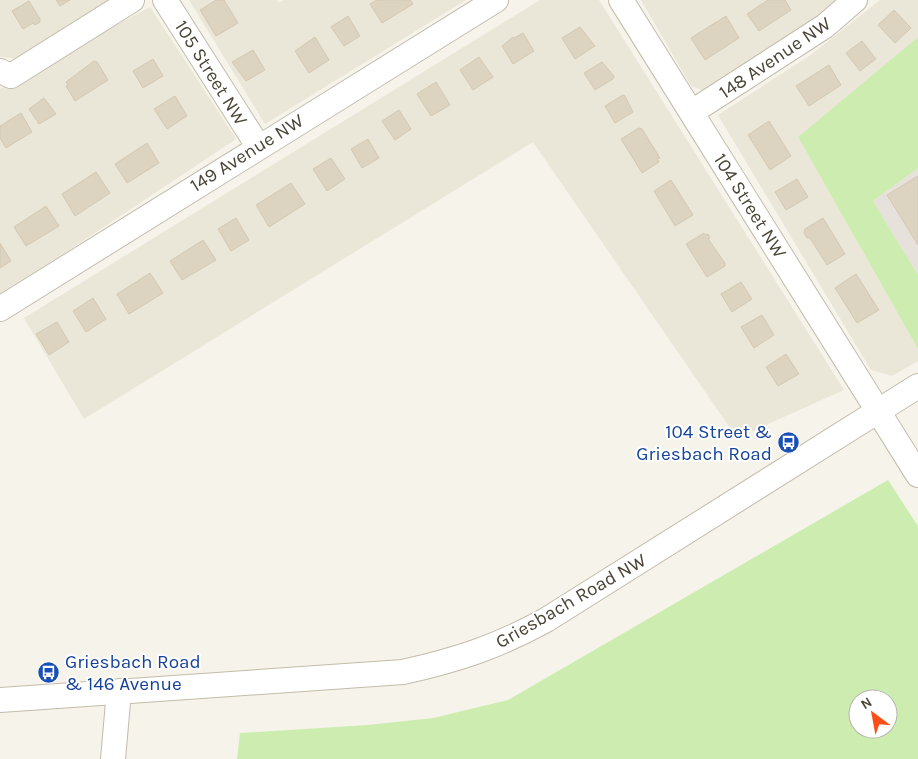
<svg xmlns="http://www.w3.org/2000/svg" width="918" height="759" viewBox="0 0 918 759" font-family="Karla,sans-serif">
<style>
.residential{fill:#eae6d8}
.industrial{fill:#e6e2db}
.green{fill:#cdedb0;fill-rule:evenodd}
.building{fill:#dcd3c1;stroke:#d4c9b1}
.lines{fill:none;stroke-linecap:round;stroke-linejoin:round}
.minor-casing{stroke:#c3bcab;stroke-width:26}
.minor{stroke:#fff;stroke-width:24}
.labels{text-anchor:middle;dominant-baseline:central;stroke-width:4;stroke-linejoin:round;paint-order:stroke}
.street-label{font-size:19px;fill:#4b4537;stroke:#fff}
.transit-label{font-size:19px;fill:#164399;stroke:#fff;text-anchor:end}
</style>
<rect width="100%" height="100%" fill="#f6f3ea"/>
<g class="residential">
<polygon points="0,0 109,0 20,59 0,57"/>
<polygon points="189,0 277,0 279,3 284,0 466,0 265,124"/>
<polygon points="540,0 599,0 844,390 737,438 533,142 84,419 24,318"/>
<polygon points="641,0 840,0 708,92 691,86"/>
<polygon points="880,0 918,0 918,37 798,137 918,349 918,361 892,376 871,370 718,115 812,54"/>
<polygon points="150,7 236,139 0,296 0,89"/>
</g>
<polygon class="industrial" points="918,168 918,275 873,201"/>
<g class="green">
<polygon points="918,37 918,168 873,201 918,275 918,349 798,137"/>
<path d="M888 480 918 526V759H237L240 733 368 725 433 718 508 700ZM858 699H888V729H858Z"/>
</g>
<g class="building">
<polygon points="56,0 70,0 60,6"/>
<polygon points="216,0 224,0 238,23 216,36 200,10"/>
<polygon points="377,0 410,0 413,4 382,23 370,4"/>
<polygon points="768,0 785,0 791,10 759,31 747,14"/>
<polygon points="29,1 40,19 40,22 35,25 33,23 23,29 12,11"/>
<polygon points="894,10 911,28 895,43 878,25"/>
<polygon points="348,16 360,36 344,46 331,27"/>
<polygon points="726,16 739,38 705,60 691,38"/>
<polygon points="580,27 595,46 575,59 562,38"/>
<polygon points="523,33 534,51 513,64 502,46 513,37 514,38"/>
<polygon points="315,37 329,60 309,73 295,51"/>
<polygon points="862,41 876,59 860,71 846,53"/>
<polygon points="253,50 265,70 246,81 232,62"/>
<polygon points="479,57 493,77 473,90 460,70"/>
<polygon points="153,59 163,76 143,88 133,71"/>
<polygon points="94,61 97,62 108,80 75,101 66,86 68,85 66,82"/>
<polygon points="602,62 614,76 613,79 595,90 584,73"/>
<polygon points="829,65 841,85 809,106 796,86"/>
<polygon points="436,82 450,105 431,116 417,94"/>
<polygon points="623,95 625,96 633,112 615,123 605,106"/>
<polygon points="175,96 187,116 167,129 154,109"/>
<polygon points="44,98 56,114 39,124 29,109"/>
<polygon points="399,110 411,129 395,140 382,121"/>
<polygon points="21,113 32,132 6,148 0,138 0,126"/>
<polygon points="769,121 791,156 770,170 748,135"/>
<polygon points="639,128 642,129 660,158 657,159 659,162 642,173 621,139"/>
<polygon points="368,139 379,158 362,168 351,149"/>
<polygon points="147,143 159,163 127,183 115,164"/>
<polygon points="331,158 345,179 327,191 313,169"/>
<polygon points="96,172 110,193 75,216 62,194"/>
<polygon points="918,176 918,245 887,195"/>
<polygon points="797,179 808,197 786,210 775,192"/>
<polygon points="671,180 693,215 675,226 654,191"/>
<polygon points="291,183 305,204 269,227 256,205"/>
<polygon points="46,206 59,226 26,246 14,227"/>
<polygon points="236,218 249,240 231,251 218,229"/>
<polygon points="823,218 845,254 827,265 810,238 807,238 804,233 805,229"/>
<polygon points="704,233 706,235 708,234 710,238 708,239 725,263 725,266 707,277 686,244"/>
<polygon points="203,240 216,260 182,280 170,261"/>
<polygon points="0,243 11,261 0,268"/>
<polygon points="150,273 163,293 129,314 117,294"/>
<polygon points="856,274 879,310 857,323 835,288"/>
<polygon points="741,282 752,299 732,312 721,294"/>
<polygon points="93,298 106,319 86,332 73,311"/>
<polygon points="762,315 774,335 754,348 741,327"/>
<polygon points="57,322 69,342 49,355 36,334"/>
<polygon points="786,354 799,374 778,386 766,367"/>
</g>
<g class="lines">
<defs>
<g id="minor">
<polyline points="165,0 258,146"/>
<polyline points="621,0 918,475"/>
<polyline points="0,71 11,76 132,0"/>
<polyline points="692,112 825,26 855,0"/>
<polyline points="0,309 496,0"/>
<path d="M0 700 403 672C457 660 497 647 546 620L918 386"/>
<polyline points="113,759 119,691"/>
</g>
</defs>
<use href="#minor" class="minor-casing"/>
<use href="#minor" class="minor"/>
</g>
<defs>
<symbol id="bus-disc" viewBox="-11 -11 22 22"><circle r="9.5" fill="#1a4fb4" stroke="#fff"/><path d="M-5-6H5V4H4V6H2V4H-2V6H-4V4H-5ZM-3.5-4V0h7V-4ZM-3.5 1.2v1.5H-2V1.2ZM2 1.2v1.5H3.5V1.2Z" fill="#fff"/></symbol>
</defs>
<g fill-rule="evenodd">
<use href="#bus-disc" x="776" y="430" width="25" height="25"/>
<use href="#bus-disc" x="36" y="660" width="25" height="25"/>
</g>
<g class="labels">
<g class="street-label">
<text transform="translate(775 58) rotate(-34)">148 Avenue NW</text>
<text transform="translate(211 73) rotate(58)">105 Street NW</text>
<text transform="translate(247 153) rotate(-32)">149 Avenue NW</text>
<text transform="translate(750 206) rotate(58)">104 Street NW</text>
<text transform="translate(571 601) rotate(-30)">Griesbach Road NW</text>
</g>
<g class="transit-label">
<text x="772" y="432">104 Street &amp;<tspan x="772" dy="22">Griesbach Road</tspan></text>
<text x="65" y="662" text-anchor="start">Griesbach Road<tspan x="65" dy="22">&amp; 146 Avenue</tspan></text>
</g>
</g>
<g transform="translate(873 714) rotate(328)"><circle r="24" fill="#ffffff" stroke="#b7b5af"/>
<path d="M0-4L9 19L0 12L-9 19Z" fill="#ff4d18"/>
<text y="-8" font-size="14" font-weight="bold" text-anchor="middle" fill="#4b4537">N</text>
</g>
</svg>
